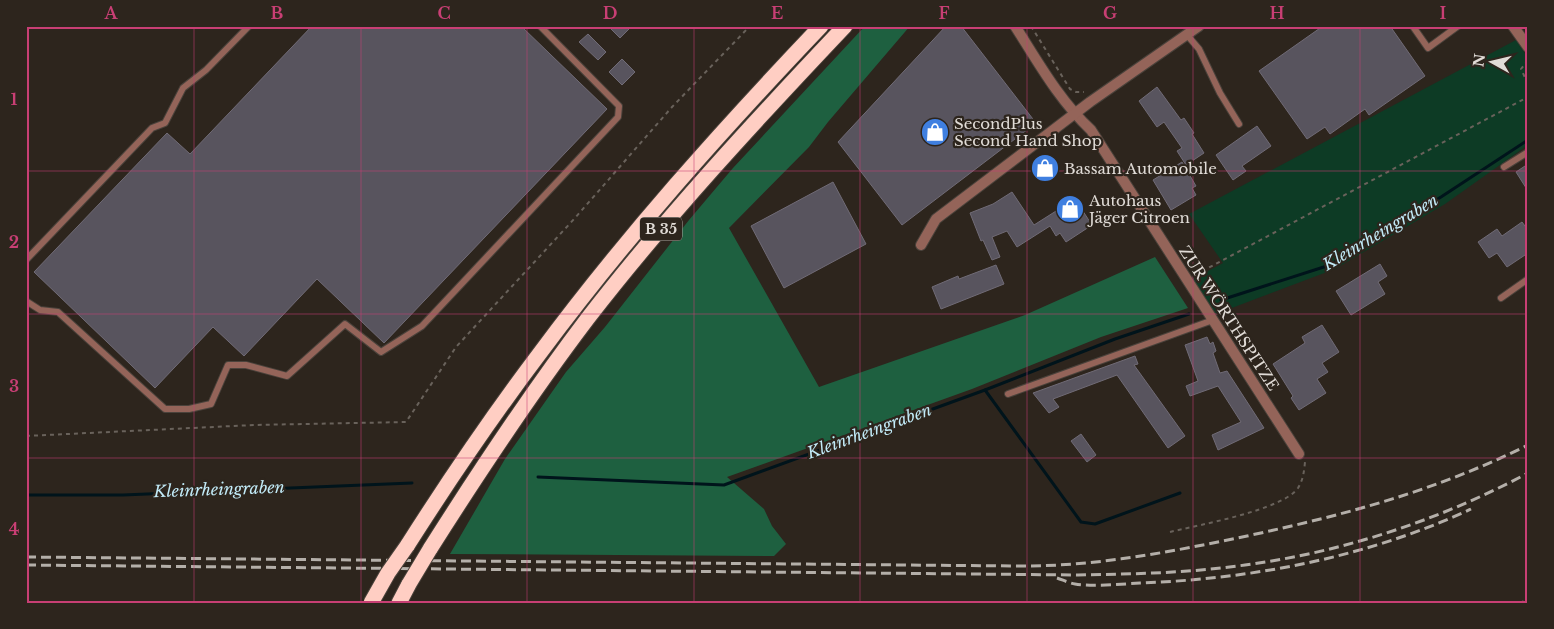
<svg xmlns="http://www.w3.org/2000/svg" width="1554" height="629" viewBox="0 0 1554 629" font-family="'Libre Baskerville',serif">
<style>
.green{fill:#0d3b25}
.forest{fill:#1e6040}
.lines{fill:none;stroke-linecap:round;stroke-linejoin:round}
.stream{stroke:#00141b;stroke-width:3}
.building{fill:#58545e;stroke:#706b76}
.lane-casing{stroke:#4a423b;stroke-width:8}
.street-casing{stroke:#4a423b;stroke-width:12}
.highway-casing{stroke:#4a423b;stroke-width:17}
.path{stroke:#69625b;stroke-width:2;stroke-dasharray:4 4;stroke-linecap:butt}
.lane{stroke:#946459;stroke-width:6}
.street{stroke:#946459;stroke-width:10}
.highway{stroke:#ffcec3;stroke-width:15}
.rail{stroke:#b4afa9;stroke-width:3;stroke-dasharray:10 5;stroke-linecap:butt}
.highway-bridge-casing{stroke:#4a423b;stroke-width:17;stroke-linecap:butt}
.highway-bridge{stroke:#ffcec3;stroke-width:15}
.grid{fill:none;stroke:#c83f74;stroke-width:1;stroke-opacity:0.55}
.labels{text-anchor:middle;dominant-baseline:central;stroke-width:4.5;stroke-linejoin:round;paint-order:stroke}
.shield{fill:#2d251d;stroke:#aba59f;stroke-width:1}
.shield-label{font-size:14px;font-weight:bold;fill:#e1dcd7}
.poi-label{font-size:15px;fill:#e1dcd7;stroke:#2d251d;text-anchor:start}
.street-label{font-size:15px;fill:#e1dcd7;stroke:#2d251d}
.water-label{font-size:16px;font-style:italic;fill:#c2ebf8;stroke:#2d251d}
.neatline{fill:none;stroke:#c83f74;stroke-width:2}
.grid-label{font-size:16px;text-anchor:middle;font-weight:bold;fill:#c83f74}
</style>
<rect width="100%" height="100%" fill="#2d251d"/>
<polygon class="green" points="1516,40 1528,58 1528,145 1445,204 1335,269 1216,314 1193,279 1223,263 1189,214"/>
<polygon class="forest" points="865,26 910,26 828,122 809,147 729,228 819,387 1025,315 1155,257 1188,308 1101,337 972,389 727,477 764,509 772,526 786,544 774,556 450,554 505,459 566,372 605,327 689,220 733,168"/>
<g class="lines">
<g class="stream">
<polyline points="1221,300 1330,265 1441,197 1528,140"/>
<polyline points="985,390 1081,522 1095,524 1180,493"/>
<polyline points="538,477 724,485 985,390 1115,339 1189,314"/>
<polyline points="26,495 123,495 412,483"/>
</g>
</g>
<g class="building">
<polygon points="312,26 521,26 607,109 384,343 317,279 244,356 213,327 155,388 34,272 167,133 190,154"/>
<polygon points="608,26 632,26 620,38"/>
<polygon points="946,26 961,26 1036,123 902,225 838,142"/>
<polygon points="1323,26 1390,26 1425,76 1369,115 1365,109 1330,134 1325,127 1307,139 1259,71"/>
<polygon points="588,34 606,52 598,60 579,42"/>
<polygon points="622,59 635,72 622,85 609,72"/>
<polygon points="1157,87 1181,120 1184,118 1194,133 1192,134 1204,153 1186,165 1177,151 1182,148 1164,122 1157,127 1139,101"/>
<polygon points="1257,126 1271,146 1242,166 1246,171 1233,180 1216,155"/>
<polygon points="1182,162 1196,186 1192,188 1196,195 1171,210 1153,180"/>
<polygon points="1528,164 1528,191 1516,172"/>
<polygon points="833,182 866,244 784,288 751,226"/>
<polygon points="1012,192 1034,225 1075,199 1092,225 1066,242 1060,233 1056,236 1050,226 1017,247 1007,231 992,237 1000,257 992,260 983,240 981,241 970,213 993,204"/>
<polygon points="1522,222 1528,230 1528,253 1507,267 1497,253 1489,258 1478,242 1497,229 1502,236"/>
<polygon points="1380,264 1387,276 1378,282 1385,294 1351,315 1336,291"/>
<polygon points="996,265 1004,284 941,309 932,287 958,276 959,279"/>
<polygon points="1322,325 1339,352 1322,363 1328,372 1317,379 1326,393 1299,410 1291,398 1293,396 1273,364 1305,343 1302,337"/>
<polygon points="1207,337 1210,344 1213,342 1216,351 1213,353 1220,373 1227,371 1264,428 1218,450 1212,435 1241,422 1218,386 1190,396 1186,386 1198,381 1185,345"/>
<polygon points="1135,356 1138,364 1134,365 1185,436 1168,448 1117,375 1053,399 1059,407 1049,413 1033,393"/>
<polygon points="1081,434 1096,455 1087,462 1071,441"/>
</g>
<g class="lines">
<defs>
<g id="lane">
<polyline points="1417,26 1414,28 1428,48 1458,26"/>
<polyline points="1187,35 1199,49 1220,93 1239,124"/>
<polyline points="1504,167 1528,152"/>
<polyline points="26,260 152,128 165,123 183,88 206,70 249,26"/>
<polyline points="1501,298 1528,279"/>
<polyline points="26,301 40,310 58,312 165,409 189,409 211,404 228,365 246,365 287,376 345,324 381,352 422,326 618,117 619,106 540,26"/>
<polyline points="1008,394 1213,320"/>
</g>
<g id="street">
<path d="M1015 26C1038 62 1059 100 1091 130L1299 454"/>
<polyline points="1513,26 1528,47"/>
<polyline points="921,245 936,219 1090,102 1199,26"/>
</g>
<g id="highway">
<path d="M407 546C449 480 493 415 540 353 626 237 722 130 821 26"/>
<path d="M430 549C480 470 531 393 588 318 667 216 756 120 845 26"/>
<polyline points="399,603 409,584"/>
</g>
</defs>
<use href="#lane" class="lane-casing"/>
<use href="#street" class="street-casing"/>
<use href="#highway" class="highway-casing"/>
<g class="path">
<polyline points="1031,26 1070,89 1076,92 1084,92"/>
<polyline points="1528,60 1521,69 1528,84"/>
<polyline points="1195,275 1526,98 1528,86"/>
<polyline points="26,436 254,425 406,422 456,347 575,218 672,107 750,26"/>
<path d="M1170 532C1198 525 1283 510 1298 488 1303 480 1304 472 1305 462"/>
<polyline points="1520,603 1528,599"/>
</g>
<use href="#lane" class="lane"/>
<use href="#street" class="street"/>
<use href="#highway" class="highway"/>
<g class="rail">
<path d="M26 557 1015 566C1094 567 1170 552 1247 536 1348 514 1435 491 1528 445"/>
<path d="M26 565 1078 575C1134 574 1189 573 1245 565 1343 552 1440 520 1528 473"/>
<path d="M1057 578C1063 580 1069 583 1075 584 1093 587 1121 584 1140 583 1253 579 1368 557 1471 509"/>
</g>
<defs>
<g id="highway-bridge">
<polyline points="409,584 430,549"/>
<polyline points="371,603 388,573 407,546"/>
</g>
</defs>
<use href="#highway-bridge" class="highway-bridge-casing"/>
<use href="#highway-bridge" class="highway-bridge"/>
</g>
<path class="grid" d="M194 26V603M361 26V603M527 26V603M694 26V603M860 26V603M1027 26V603M1193 26V603M1360 26V603M26 171H1528M26 314H1528M26 458H1528"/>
<defs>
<symbol id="shop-disc" viewBox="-11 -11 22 22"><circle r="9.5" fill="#3f7fe0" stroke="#2d251d"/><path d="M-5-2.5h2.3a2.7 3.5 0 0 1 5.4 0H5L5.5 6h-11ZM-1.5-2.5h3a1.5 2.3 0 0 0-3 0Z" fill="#fff"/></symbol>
</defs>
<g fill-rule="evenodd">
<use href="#shop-disc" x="919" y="116" width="32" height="32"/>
<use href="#shop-disc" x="1029" y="152" width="32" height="32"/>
<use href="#shop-disc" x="1054" y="193" width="32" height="32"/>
</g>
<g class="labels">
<rect class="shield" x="640" y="217.5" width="42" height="23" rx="4"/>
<g class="shield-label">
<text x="661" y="229">B 35</text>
</g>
<g class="poi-label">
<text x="954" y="123">SecondPlus<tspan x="954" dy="17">Second Hand Shop</tspan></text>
<text x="1064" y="168">Bassam Automobile</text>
<text x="1089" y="200">Autohaus<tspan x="1089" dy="17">Jäger Citroen</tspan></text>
</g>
<g class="street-label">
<text transform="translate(1229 318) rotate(57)">ZUR WÖRTHSPITZE</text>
</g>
<g class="water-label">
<text transform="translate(1380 232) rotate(-31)">Kleinrheingraben</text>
<text transform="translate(869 431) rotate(-20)">Kleinrheingraben</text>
<text transform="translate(219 489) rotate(-2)">Kleinrheingraben</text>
</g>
</g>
<rect width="1554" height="629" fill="none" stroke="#2d251d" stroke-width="55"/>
<g transform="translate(1492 62) rotate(278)" stroke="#2d251d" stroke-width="4" paint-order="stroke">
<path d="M0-4L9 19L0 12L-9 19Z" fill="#e1dcd7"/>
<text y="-8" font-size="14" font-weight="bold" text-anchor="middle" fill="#e1dcd7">N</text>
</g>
<rect x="28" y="28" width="1498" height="574" class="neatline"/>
<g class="grid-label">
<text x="111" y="19">A</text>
<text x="277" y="19">B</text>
<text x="444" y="19">C</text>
<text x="610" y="19">D</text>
<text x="777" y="19">E</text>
<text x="944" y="19">F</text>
<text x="1110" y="19">G</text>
<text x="1277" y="19">H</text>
<text x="1443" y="19">I</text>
<text x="14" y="105">1</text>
<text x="14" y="248">2</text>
<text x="14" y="392">3</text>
<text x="14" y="535">4</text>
</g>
</svg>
